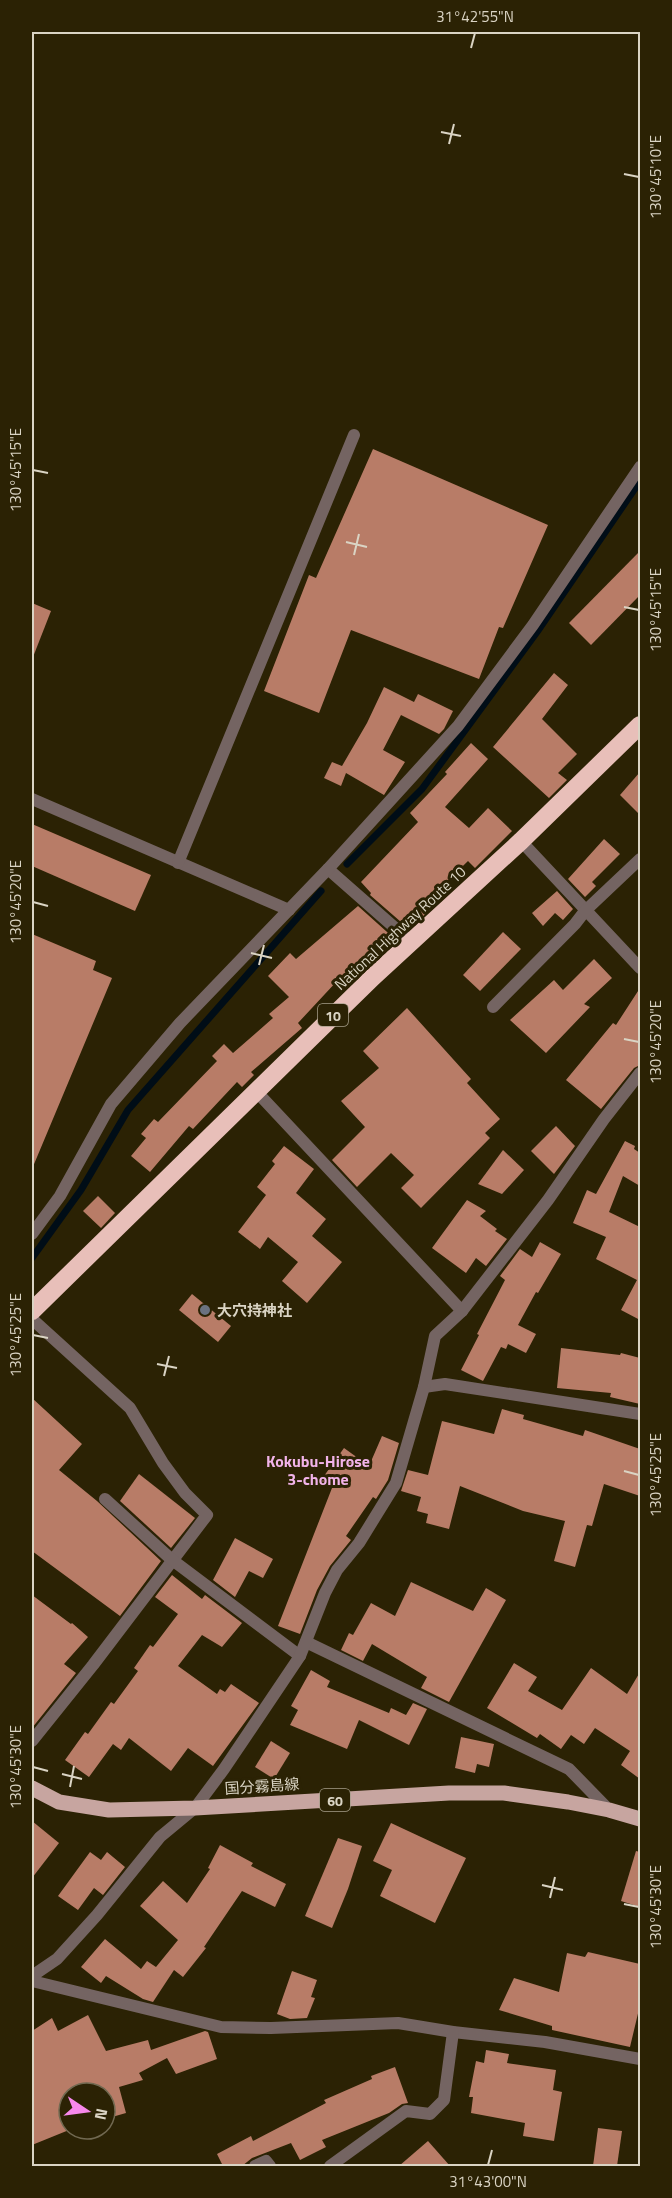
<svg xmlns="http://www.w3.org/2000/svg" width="672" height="2198" viewBox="0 0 672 2198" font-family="'Titillium Web','Noto Sans JP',sans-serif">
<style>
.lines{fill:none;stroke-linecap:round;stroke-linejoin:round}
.stream{stroke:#000d17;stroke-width:7}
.building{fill:#b87c67}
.street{stroke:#746462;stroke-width:12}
.primary{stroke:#c7a5a0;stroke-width:15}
.highway{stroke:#e8bfb9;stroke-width:18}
.ticks{fill:none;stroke:#dad4c4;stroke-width:2}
.worship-dot{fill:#6b7280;stroke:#2b2204;stroke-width:2}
.labels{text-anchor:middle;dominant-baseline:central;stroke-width:6;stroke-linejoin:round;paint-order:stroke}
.shield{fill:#2b2204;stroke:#a69f8a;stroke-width:1.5}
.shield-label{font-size:14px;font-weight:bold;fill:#dad4c4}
.street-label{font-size:15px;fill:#dad4c4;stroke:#2b2204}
.poi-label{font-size:15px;font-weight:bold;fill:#dad4c4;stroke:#2b2204;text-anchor:start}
.neighbourhood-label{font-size:16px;font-weight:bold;fill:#f1b3e9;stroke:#2b2204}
.neatline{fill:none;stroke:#dad4c4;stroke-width:2}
.ticks-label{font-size:15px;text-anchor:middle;fill:#dad4c4}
</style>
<rect width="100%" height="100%" fill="#2b2204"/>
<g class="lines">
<g class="stream">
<polyline points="347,864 422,789 537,632 640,481"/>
<polyline points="32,1258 81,1190 128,1110 321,891"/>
</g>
</g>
<g class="building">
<polygon points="373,449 548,525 503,628 499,627 479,679 351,630 319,713 264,691 309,575 316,578"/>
<polygon points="640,551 640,595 591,645 569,623"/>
<polygon points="32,603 51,611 33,657 32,656"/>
<polygon points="554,673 568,685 542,719 577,754 558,773 567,780 549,798 493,747"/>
<polygon points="384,687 414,702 418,694 453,711 444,729 439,734 401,715 383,750 405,762 384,795 346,773 341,786 324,778 332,762 342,766 367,723"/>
<polygon points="471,743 488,759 445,807 469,828 488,808 512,831 475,868 468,861 427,901 433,907 409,929 370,895 371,893 361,882 418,822 410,813 447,774 445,772"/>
<polygon points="640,772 640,815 620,795"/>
<polygon points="32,824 151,875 135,911 32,866"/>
<polygon points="604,839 620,854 592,882 596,886 585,897 568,879"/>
<polygon points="557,891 573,909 563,920 555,913 543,926 532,913"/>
<polygon points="358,906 396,940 345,988 338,980 298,1023 302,1028 251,1072 254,1075 242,1087 237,1082 193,1129 189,1126 150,1172 131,1156 146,1138 141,1134 154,1119 158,1122 217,1061 212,1056 224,1044 233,1053 273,1018 269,1014 289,997 268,976 290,953 296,959"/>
<polygon points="503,932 521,949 480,991 463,975"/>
<polygon points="32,934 96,961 93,970 112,978 32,1169"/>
<polygon points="594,959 612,978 584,1004 590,1007 546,1053 510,1020 554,980 563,990"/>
<polygon points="640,988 640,1065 634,1068 601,1109 566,1080 613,1023 616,1025"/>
<polygon points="407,1008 471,1079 467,1083 500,1119 485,1133 490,1138 421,1208 401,1188 414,1175 391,1153 357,1187 332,1160 365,1127 341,1101 379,1068 363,1051"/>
<polygon points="556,1126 575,1146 554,1174 531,1151"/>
<polygon points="625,1141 635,1146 634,1149 640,1153 640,1186 623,1176 609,1212 640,1227 640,1320 621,1310 637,1280 596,1259 606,1237 573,1223 587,1190 596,1194"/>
<polygon points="284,1146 314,1169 296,1193 326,1219 312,1236 342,1262 307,1303 282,1281 298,1262 268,1237 260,1249 238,1232 266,1195 257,1187 275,1164 272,1161"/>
<polygon points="503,1150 524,1170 502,1194 478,1184"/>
<polygon points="98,1196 115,1213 101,1228 83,1211"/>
<polygon points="467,1200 486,1211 480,1216 497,1229 495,1231 507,1239 486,1266 476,1258 466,1273 432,1248"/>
<polygon points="540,1242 561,1254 538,1293 536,1292 518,1325 536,1334 526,1353 508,1344 506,1349 501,1347 483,1381 461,1370 479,1335 477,1334 505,1280 500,1276 520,1249 532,1257"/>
<polygon points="192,1294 231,1326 218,1342 179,1310"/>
<polygon points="561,1348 620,1355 621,1353 640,1358 640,1404 610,1397 611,1393 557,1388"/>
<polygon points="32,1398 82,1444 59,1470 97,1501 161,1561 120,1616 32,1551"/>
<polygon points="502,1409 524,1415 523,1419 583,1436 585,1430 640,1449 640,1496 604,1484 592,1526 587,1525 575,1567 554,1561 565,1521 523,1511 460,1486 449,1529 426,1523 428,1514 417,1511 421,1497 401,1491 408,1470 428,1475 442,1421 494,1434"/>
<polygon points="382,1436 399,1443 388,1480 376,1499 373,1497 346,1536 351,1540 330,1566 317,1590 300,1634 278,1626 332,1488 319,1483 344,1448 369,1466"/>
<polygon points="139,1474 195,1518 171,1548 120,1501"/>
<polygon points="235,1538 273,1559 263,1578 249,1571 235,1597 213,1580"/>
<polygon points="172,1575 202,1599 205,1595 242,1623 222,1647 202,1635 178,1666 217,1694 220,1689 225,1692 231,1684 259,1703 213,1766 188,1748 171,1771 129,1738 121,1750 113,1744 89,1777 65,1760 85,1732 88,1734 111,1702 114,1704 138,1671 134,1668 150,1645 153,1647 178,1614 155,1597"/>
<polygon points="411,1582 473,1611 486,1588 506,1600 449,1702 421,1688 427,1677 372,1644 363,1661 341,1650 349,1633 353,1635 371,1603 395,1616"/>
<polygon points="32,1595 71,1624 72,1623 88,1637 64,1664 76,1673 32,1728"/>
<polygon points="514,1663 537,1677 528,1691 562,1710 591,1668 627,1694 640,1672 640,1779 621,1765 630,1751 595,1728 584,1744 571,1735 561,1749 540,1734 537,1738 487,1708"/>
<polygon points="311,1670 330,1681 327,1687 389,1713 391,1708 406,1715 413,1703 427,1709 409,1745 359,1720 347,1749 290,1725 298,1710 291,1706"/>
<polygon points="461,1737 494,1744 489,1767 477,1764 475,1773 455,1768"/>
<polygon points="271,1741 290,1753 274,1779 255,1767"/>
<polygon points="32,1821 59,1843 32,1878"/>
<polygon points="391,1823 466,1858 435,1923 380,1896 392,1870 373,1861"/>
<polygon points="338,1838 362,1846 348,1889 332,1928 305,1916"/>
<polygon points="220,1845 253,1863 251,1866 286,1884 275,1907 242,1891 204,1947 206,1948 183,1977 174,1970 153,2002 143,1999 106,1976 101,1983 81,1967 105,1939 141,1969 147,1961 156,1967 178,1940 140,1906 163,1881 187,1903 210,1869 208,1868"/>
<polygon points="636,1851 640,1852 640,1907 621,1901"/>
<polygon points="90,1852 101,1860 107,1852 125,1867 103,1895 94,1888 78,1910 58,1896"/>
<polygon points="588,1952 640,1964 640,2005 630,2047 552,2030 552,2026 499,2010 514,1978 559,1992 567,1953 585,1957"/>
<polygon points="292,1971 317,1980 311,1997 315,1998 307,2018 290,2019 277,2014"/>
<polygon points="88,2015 106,2051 148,2040 151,2050 205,2031 208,2032 217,2059 176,2074 167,2058 139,2073 143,2080 119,2087 126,2113 105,2119 105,2093 69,2093 69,2130 32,2145 32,2031 52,2018 58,2031"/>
<polygon points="486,2050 509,2054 507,2063 556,2070 553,2090 562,2092 554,2141 523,2136 525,2123 471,2113 473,2097 469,2097 476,2061 484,2063"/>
<polygon points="395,2067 408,2103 402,2104 389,2113 322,2140 326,2147 300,2160 291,2143 252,2158 242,2166 223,2166 217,2154 251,2136 253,2141 326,2103 324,2100 372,2079 371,2076"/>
<polygon points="598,2128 622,2131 617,2166 593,2166"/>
<polygon points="428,2141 450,2166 399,2166"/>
</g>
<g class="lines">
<g class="street">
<polyline points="32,799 289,910"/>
<polyline points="521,841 640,968"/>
<polyline points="178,863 354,435"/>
<polyline points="328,869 411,942"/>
<polyline points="493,1007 575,924 585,911 640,859"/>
<polyline points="256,1091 462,1311"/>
<polyline points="32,1234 60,1196 111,1104 180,1023 328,869 458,726 533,625 640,467"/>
<polyline points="32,1319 130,1408 163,1463 185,1493 207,1515 93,1665 32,1741"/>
<polyline points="424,1387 445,1384 640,1414"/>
<polyline points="105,1499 171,1559 300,1656"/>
<polyline points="306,1642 569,1769 609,1810"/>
<polyline points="32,1976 57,1959 97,1915 160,1837 195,1808 224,1769 300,1656 325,1593 337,1570 359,1543 396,1483 424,1387 435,1336 462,1311 548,1200 604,1119 640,1073"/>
<polyline points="32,1981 221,2027 271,2028 398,2023 453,2032 545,2042 640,2059"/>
<polyline points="255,2166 266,2161 270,2166"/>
<polyline points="330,2166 406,2111 430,2114 444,2100 453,2032"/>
</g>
<polyline class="primary" points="32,1788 59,1802 109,1810 195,1808 449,1793 504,1793 568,1802 609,1810 640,1819"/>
<polyline class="highway" points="32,1311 373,977 521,841 640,725"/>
</g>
<path class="ticks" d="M471 48 475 33M441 132 461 136M449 144 454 124M624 174 639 177M33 470 48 473M346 542 367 547M354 555 359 534M624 607 639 610M33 902 48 906M251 953 272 958M259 965 264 945M624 1039 639 1042M33 1335 48 1338M157 1364 177 1368M164 1376 169 1356M624 1471 639 1475M33 1767 48 1771M62 1774 82 1779M70 1787 74 1766M542 1885 563 1890M550 1898 555 1877M624 1904 639 1907M488 2165 492 2150"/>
<circle class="worship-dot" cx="205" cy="1310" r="6"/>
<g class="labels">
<g class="shield">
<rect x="318" y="1004" width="30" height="22" rx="4.5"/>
<rect x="320" y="1789" width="30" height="22" rx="4.5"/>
</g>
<g class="shield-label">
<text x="333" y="1015">10</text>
<text x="335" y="1800">60</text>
</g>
<g class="street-label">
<text transform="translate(400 928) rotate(-43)">National Highway Route 10</text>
<text transform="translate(262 1786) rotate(-4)">国分霧島線</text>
</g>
<g class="poi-label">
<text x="217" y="1310">大穴持神社</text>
</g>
<g class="neighbourhood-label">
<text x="318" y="1461">Kokubu-Hirose<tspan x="318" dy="18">3-chome</tspan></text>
</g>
</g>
<rect width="672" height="2198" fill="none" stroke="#2b2204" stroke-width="66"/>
<g transform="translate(87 2111) rotate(103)"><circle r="28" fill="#2b2204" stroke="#716951" stroke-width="1.5"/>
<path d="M0-4.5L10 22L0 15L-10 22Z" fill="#f788ec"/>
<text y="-9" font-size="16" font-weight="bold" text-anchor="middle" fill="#dad4c4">N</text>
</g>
<rect x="33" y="33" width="606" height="2132" class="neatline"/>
<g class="ticks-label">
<text x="475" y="22">31°42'55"N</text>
<text transform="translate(656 177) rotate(-90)" y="5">130°45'10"E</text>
<text transform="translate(16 470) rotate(-90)" y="5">130°45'15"E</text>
<text transform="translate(656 610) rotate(-90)" y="5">130°45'15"E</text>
<text transform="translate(16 902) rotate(-90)" y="5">130°45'20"E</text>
<text transform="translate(656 1042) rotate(-90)" y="5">130°45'20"E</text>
<text transform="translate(16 1335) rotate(-90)" y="5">130°45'25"E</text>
<text transform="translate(656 1475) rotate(-90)" y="5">130°45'25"E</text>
<text transform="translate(16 1767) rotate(-90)" y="5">130°45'30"E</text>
<text transform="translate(656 1907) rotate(-90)" y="5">130°45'30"E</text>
<text x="488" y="2187">31°43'00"N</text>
</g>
</svg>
